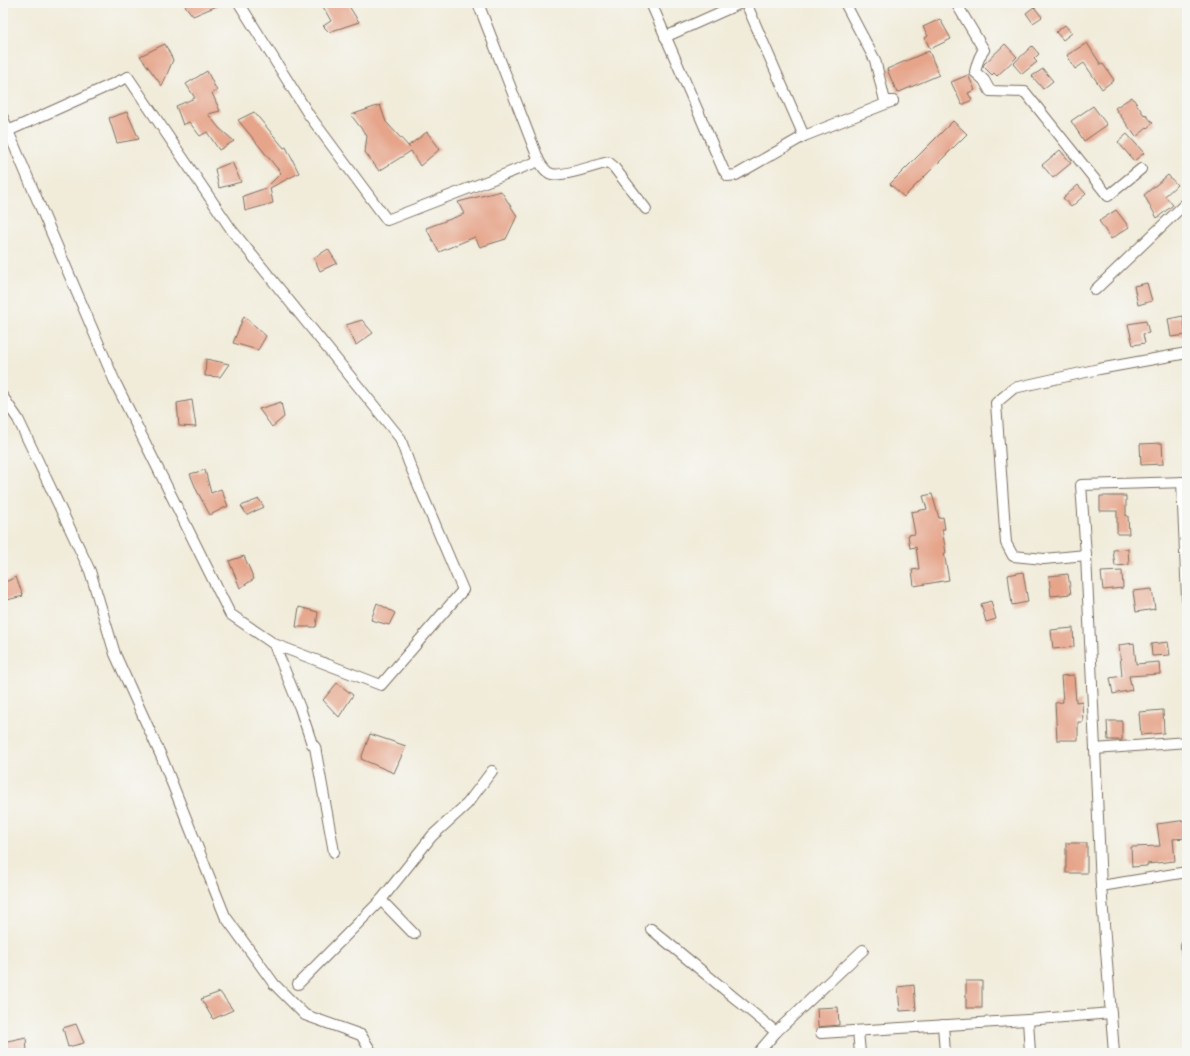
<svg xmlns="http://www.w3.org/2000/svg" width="1190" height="1056" viewBox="0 0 1190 1056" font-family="Delius,sans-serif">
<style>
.building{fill:#e6a58b}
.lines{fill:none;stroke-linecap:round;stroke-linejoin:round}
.street-casing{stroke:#7b6e60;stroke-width:12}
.street{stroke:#fff;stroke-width:10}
</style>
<rect width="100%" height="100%" fill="#f6f6f2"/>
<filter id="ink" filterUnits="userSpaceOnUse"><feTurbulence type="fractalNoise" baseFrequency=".025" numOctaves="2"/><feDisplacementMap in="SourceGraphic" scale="8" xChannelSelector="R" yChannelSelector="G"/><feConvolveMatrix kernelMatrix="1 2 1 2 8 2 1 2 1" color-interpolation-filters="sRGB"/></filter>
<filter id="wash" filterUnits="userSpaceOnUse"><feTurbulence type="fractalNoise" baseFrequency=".012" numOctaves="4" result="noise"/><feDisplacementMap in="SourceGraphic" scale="16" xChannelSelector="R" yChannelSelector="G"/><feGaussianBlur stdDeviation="0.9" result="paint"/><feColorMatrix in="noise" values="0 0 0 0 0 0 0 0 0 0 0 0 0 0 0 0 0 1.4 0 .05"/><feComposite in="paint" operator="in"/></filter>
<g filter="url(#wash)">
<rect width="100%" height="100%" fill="#f1ecda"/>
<g id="blocks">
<g class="building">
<polygon points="183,3 224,3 193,16"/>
<polygon points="321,3 347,3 359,22 329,32 323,26 331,21"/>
<polygon points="1034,7 1042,17 1033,23 1026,13"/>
<polygon points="940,19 951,39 930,49 925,38 928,36 923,27"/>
<polygon points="1065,25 1072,33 1063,40 1056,32"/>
<polygon points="1087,43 1101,65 1103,64 1114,80 1102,89 1084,63 1075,69 1067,55"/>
<polygon points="165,44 173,60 162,86 140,56"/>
<polygon points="1005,44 1017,57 997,76 994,73 992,75 983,66 984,64"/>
<polygon points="1032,46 1039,54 1034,59 1037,62 1022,74 1013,64"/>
<polygon points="929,51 939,75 897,93 887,69"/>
<polygon points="1043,69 1053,81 1043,89 1032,76"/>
<polygon points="207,71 217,91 212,93 220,111 208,114 219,128 234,141 219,150 207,132 200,136 189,122 183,125 176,106 195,98 186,84"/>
<polygon points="968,75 975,90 968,93 972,100 962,105 951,82"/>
<polygon points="1132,97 1144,115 1145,114 1153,123 1136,137 1115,108"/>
<polygon points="380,105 386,122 410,148 408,146 427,132 440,149 420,166 411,151 379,171 365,152 367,136 351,115"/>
<polygon points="1093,106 1107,125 1084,141 1071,121"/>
<polygon points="127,112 139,139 117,143 109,118"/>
<polygon points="254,112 284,148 286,147 299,173 270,188 273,203 245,211 243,196 266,188 281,173 238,120"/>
<polygon points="953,121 967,134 904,197 890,184"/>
<polygon points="1127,134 1144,153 1134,161 1118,142"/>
<polygon points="1060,150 1071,163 1053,178 1042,165"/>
<polygon points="232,162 241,182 219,188 215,169"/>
<polygon points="1168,175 1177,185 1165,196 1173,205 1157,218 1144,195"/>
<polygon points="1078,185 1086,194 1071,207 1063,198"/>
<polygon points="501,191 517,216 506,239 480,247 475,237 439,252 426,228 464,214 458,202"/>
<polygon points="1116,210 1129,227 1111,239 1099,221"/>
<polygon points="328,249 337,263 320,271 314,258"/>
<polygon points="1147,283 1152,301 1138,305 1134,286"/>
<polygon points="244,316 266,336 258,350 233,343"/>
<polygon points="1183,316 1186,335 1171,337 1168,319"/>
<polygon points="362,320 373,333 356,345 346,325"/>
<polygon points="1146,321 1149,333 1143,334 1145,343 1133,345 1128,324"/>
<polygon points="206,359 229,364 220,377 205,376"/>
<polygon points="192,400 196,427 179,426 177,403"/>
<polygon points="281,402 284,417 272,427 259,409"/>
<polygon points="1162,443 1163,464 1141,465 1140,444"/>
<polygon points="205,470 211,493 221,489 228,506 210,515 197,491 190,474"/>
<polygon points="932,494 939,518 943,517 945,529 942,529 946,553 944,553 949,580 914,586 912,570 919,569 916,547 910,548 908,535 915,534 911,512 927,509 923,496"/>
<polygon points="1100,496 1126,496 1126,516 1128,516 1129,534 1117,534 1117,511 1100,511"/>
<polygon points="259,499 264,507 247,515 241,506"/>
<polygon points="1128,549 1129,565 1115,566 1113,550"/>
<polygon points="244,556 254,579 240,588 229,561"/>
<polygon points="1122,571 1123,588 1103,590 1101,572"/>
<polygon points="1023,572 1028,602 1012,605 1008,575"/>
<polygon points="1068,574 1071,594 1051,596 1049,576"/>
<polygon points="16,577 23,596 3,601 3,583"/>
<polygon points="1152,589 1155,609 1136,612 1133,591"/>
<polygon points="991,601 996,619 986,622 981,604"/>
<polygon points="377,603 395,613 389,625 371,620"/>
<polygon points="299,607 318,612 316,627 296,627"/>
<polygon points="1073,628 1074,647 1053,649 1051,630"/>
<polygon points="1168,642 1170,655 1152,656 1151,644"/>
<polygon points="1134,643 1136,664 1159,662 1160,674 1129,676 1132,690 1113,694 1110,678 1122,676 1119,645"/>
<polygon points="1074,675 1076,702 1082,701 1083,722 1078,722 1078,740 1057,740 1055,703 1063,702 1061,676"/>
<polygon points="337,683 353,695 339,717 323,700"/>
<polygon points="1163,710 1164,733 1141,735 1139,712"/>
<polygon points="1107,721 1122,721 1122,740 1108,740"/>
<polygon points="370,734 406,746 394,773 361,759"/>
<polygon points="1187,820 1187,838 1173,839 1175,861 1147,864 1147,866 1132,867 1131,847 1160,846 1157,824"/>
<rect x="1066" y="843" width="21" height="30"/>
<rect x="966" y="981" width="16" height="27"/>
<polygon points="914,985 916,1010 900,1011 898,987"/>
<polygon points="220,992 233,1010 213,1019 201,999"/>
<polygon points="838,1007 839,1025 818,1027 817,1008"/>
<polygon points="76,1024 84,1043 68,1047 63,1028"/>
<polygon points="26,1037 27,1053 3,1053 3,1042"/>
</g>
</g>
</g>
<g filter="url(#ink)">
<use href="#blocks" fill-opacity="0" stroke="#7b6e60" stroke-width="1"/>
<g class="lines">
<defs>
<g id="street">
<polyline points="239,3 309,115 387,220 539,161 478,3"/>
<polyline points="651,3 723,169 728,176 736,175 804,136 893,101"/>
<polyline points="746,3 804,136"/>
<polyline points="845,3 875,60 885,101 893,101"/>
<path d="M956 3 984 50C978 57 977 64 975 72L984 80 990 91 1025 92 1108 196 1141 169"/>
<polyline points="665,37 741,3"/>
<polyline points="3,118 8,131 115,382 230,614 274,644 381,685 463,590 409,463 400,438 231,229 128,77 8,131"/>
<path d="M539 161C542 166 546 173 552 174 561 177 597 165 608 162L613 166 646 209"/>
<polyline points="1095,290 1187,202"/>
<polyline points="3,397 18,419 90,571 115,654 162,758 225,916 274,984 305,1015 361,1035 372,1053"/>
<polyline points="1182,482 1187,598"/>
<polyline points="1187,482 1081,485 1086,555 1095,749 1187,742"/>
<polyline points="1086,555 1044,559 1013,556 1006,543 996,403 1014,388 1099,369 1187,353"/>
<polyline points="274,644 300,708 312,744 315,747 334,852"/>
<polyline points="1095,749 1101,886 1187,872"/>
<polyline points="1101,886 1114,1053"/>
<polyline points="381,900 414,934"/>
<polyline points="651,929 776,1032"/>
<polyline points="1187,946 1186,946 1187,956"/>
<polyline points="298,984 381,900 432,836 467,804 492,771"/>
<polyline points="1028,1020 1030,1053"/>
<polyline points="943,1025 945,1053"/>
<polyline points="858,1031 860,1053"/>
<polyline points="821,1033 1028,1020 1111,1013"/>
<polyline points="758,1053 776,1032 863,950"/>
</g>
</defs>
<use href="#street" class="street-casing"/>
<use href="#street" class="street"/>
</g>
</g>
<rect width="1190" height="1056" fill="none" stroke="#f6f6f2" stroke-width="16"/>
</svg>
